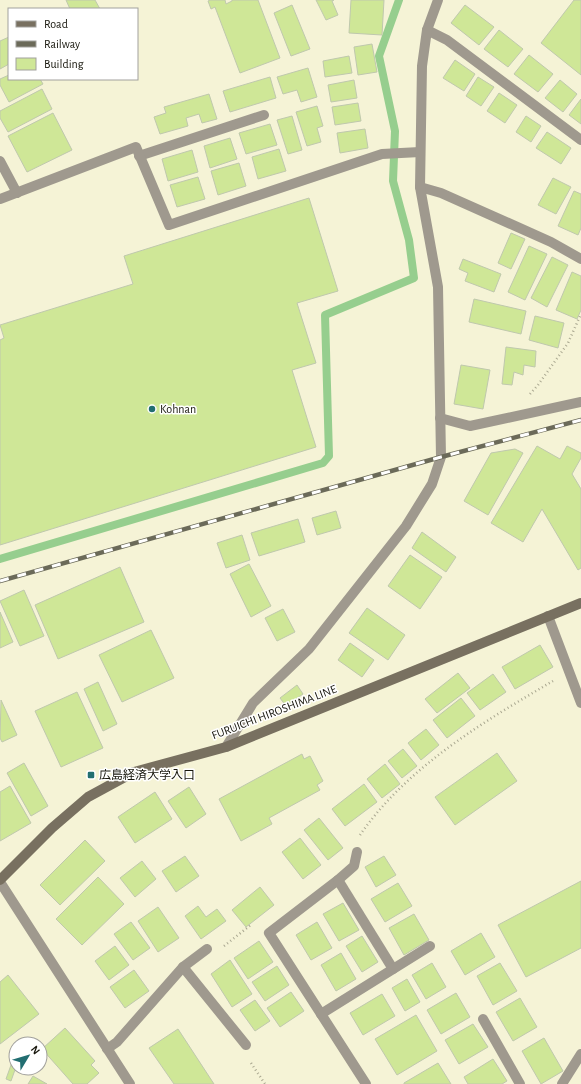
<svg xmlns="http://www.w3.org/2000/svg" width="581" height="1084" viewBox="0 0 581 1084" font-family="'Alegreya Sans','Noto Sans JP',sans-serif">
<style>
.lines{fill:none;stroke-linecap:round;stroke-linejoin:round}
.stream{stroke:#96ce8e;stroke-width:8}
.building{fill:#cfe797;stroke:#bfc8ad}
.path{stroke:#a9a790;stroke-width:2.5;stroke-dasharray:1 3;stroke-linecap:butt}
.service{stroke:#9f998e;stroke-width:10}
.minor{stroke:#9f998e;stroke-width:10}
.tertiary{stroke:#9f998e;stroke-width:10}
.secondary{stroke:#787060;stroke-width:10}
.rail-casing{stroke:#6b6a59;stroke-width:4.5}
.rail{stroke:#fff;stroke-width:3;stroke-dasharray:9;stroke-linecap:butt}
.poi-dot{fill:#226e71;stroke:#fff;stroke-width:1.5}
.labels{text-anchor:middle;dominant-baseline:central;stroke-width:3;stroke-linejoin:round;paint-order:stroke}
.poi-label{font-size:12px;fill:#16150b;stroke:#fff;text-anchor:start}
.street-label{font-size:12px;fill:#16150b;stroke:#fff}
</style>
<rect width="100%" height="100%" fill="#f5f3d6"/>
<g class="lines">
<polyline class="stream" points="0,559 323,463 329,456 325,315 414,278 409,240 393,181 395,131 379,56 399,0"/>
</g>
<g class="building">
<polygon points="66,0 95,0 100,9 70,9"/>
<polygon points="210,0 225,0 226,4 232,1 232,0 258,0 280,58 240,73 215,7 211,9 208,1"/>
<polygon points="316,0 334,0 332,1 338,15 326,20"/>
<polygon points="351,0 384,0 382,35 349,33"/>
<polygon points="574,0 581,0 581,75 541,43"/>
<polygon points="292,5 310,49 291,56 274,13"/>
<polygon points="465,5 494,27 479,45 451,23"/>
<polygon points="499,30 523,49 508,67 484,49"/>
<polygon points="9,37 9,64 0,69 0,41"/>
<polygon points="372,44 377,72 358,75 354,47"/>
<polygon points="529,55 553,74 538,92 514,74"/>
<polygon points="349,56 352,73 325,77 323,61"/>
<polygon points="455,60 475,74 464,91 443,78"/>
<polygon points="308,68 317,97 301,102 297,90 283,94 277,77"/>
<polygon points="9,75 9,79 40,79 43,84 9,102 0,85 0,79"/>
<polygon points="270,77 276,98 230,112 223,91"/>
<polygon points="478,77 494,87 481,106 466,96"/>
<polygon points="354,80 357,98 331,102 328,85"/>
<polygon points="560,80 577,94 563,112 545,98"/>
<polygon points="42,89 52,109 8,132 0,118 0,111"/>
<polygon points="499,93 517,105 505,123 487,111"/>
<polygon points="209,94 217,119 202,123 199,114 186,118 188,126 160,134 154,117 166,113 164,107"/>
<polygon points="581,99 581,124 569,115"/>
<polygon points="358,103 361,121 335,125 332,107"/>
<polygon points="317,106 323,126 317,128 321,142 307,146 296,112"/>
<polygon points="53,113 72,150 27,172 8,136"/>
<polygon points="292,116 302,150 288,154 277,120"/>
<polygon points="526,116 541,126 531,142 516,132"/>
<polygon points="270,124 277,145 246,154 239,133"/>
<polygon points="365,129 368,148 340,153 337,133"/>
<polygon points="547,132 571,148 561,164 536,148"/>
<polygon points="230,138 237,159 210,168 204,146"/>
<polygon points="279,149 286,171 258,179 252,157"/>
<polygon points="192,150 198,172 168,181 162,159"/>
<polygon points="239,163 246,186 218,195 211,171"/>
<polygon points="198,177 205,199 177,207 170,185"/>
<polygon points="553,178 571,187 556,214 538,205"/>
<polygon points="574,191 581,194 581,228 578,235 558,226"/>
<polygon points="309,198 338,291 297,303 316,363 292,370 316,447 0,545 0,340 4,338 0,325 133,284 124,256"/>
<polygon points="511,233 525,239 511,269 498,263"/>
<polygon points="529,246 547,254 525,300 508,292"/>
<polygon points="552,257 568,265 547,307 531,298"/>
<polygon points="463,259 501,274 494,292 465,281 468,273 459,269"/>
<polygon points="572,272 581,276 581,310 577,319 556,310"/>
<polygon points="474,299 526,311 521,334 469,322"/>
<polygon points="535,316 564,323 558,348 529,340"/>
<polygon points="506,347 536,351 535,367 524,365 523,375 514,372 512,385 502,384"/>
<polygon points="461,365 490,370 483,409 454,404"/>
<polygon points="537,446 560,459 567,446 581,453 581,458 572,474 581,489 581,568 578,570 542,509 523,542 491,523"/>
<polygon points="515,449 523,453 488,515 464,501 491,453"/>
<polygon points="336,511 341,528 317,535 312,518"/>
<polygon points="298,519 305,542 259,556 251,533"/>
<polygon points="422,532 456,557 446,572 412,548"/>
<polygon points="242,535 250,560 226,568 217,543"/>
<polygon points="410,555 442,577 420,609 388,586"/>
<polygon points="249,564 271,606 251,617 230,574"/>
<polygon points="120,567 144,622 58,659 35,605"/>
<polygon points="24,590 44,636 20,646 0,601"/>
<polygon points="367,608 405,635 388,660 349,633"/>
<polygon points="283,609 295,632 277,641 265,618"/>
<polygon points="0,612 13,642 0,648"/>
<polygon points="151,630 174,678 122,702 99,655"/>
<polygon points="350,643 374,660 362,677 338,660"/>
<polygon points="540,645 553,667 515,689 502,667"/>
<polygon points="458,673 470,688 437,713 425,699"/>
<polygon points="493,674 506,692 480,710 467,693"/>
<polygon points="98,682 117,724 103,731 84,689"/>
<polygon points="297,685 303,694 286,706 280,698"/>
<polygon points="77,692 103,748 61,767 35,711"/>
<polygon points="461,698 475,716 447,738 433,720"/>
<polygon points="1,700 17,735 2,742 0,738"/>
<polygon points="426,729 439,745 421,760 408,743"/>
<polygon points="403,749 417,766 402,778 388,761"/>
<polygon points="497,753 517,781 455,825 435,797"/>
<polygon points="302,754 304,759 310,756 323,781 317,785 320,790 269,818 272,824 241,841 219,799"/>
<polygon points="24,763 48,806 31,816 7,773"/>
<polygon points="385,764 400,784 382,798 367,779"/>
<polygon points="364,784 377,802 345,826 332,809"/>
<polygon points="10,786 31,823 0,841 0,792"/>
<polygon points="189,787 206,814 186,828 168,801"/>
<polygon points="155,792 172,819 135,843 118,817"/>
<polygon points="319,818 343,848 328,860 304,830"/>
<polygon points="300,838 321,865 303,879 282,852"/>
<polygon points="85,840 105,861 60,905 40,885"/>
<polygon points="185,856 199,876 176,892 162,871"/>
<polygon points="384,856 396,875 376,887 365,867"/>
<polygon points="142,861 156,879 135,897 120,878"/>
<polygon points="98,877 124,904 82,945 56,919"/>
<polygon points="581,881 581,948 526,977 498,925"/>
<polygon points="398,883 412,906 385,922 371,899"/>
<polygon points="260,887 274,905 246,927 232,910"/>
<polygon points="343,903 359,930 339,941 323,914"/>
<polygon points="198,906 206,917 217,909 226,921 201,939 185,916"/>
<polygon points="158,907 179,938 158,952 138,921"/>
<polygon points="414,914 429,940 404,955 389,928"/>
<polygon points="131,922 150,948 133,960 114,934"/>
<polygon points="317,922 332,948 311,960 296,935"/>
<polygon points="481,933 495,957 465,975 451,951"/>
<polygon points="362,936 378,962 362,972 346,946"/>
<polygon points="259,941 273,962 248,979 234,958"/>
<polygon points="115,946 129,965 109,980 95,961"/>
<polygon points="341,953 356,979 336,991 321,965"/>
<polygon points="230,960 252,994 232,1007 211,974"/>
<polygon points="432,963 446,987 426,999 412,975"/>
<polygon points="500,963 517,991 493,1005 477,976"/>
<polygon points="277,966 289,985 265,1001 252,982"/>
<polygon points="134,970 149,991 125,1008 110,987"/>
<polygon points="8,975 39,1014 0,1044 0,982"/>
<polygon points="407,979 420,1002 405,1011 392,988"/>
<polygon points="291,992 304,1011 280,1027 267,1008"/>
<polygon points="456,993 470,1017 441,1034 427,1010"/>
<polygon points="382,994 395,1016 363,1035 350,1013"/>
<polygon points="520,998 537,1027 513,1041 496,1012"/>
<polygon points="255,1000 270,1021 255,1031 240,1010"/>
<polygon points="416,1015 437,1051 397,1075 375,1039"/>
<polygon points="473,1024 488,1047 459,1064 445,1040"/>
<polygon points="65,1028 95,1061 91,1065 99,1073 87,1084 73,1084 42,1049"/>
<polygon points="178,1029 214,1084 174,1084 149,1048"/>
<polygon points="544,1038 563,1071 541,1084 522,1051"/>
<polygon points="16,1051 16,1067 11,1081 6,1079"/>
<polygon points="493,1059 507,1081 502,1084 468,1084 464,1077"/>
<polygon points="438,1063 451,1084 404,1084 404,1083"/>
<polygon points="33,1076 47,1084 28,1084"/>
</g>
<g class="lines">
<g class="path">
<polyline points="530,394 538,385 568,343 581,314"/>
<path d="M360 835C407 767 483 722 553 681"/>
<polyline points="224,946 252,924"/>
<polyline points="251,1063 265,1084"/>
</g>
<g class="service">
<polyline points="420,187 441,193 551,242 581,259"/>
<polyline points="440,418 470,426 581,402"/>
<polyline points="357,852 354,866 338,880 269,933 366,1084"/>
<polyline points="338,880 393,969"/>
<polyline points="321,1014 430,946"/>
</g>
<g class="minor">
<polyline points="427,30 447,40 581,140"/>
<polyline points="139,156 264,115"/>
<polyline points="0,161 17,193"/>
<polyline points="0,199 136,147 169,225 382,154 420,152"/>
<polyline points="548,616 581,703"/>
<polyline points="226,747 253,703 309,649 406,526 432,484 441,457 438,287 420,187 422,66 427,30 438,0"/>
<polyline points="183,967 246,1045"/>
<polyline points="483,1019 520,1084"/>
<polyline points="107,1049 117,1042 183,967 207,949"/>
<polyline points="562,1084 581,1054"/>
</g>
<polyline class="tertiary" points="0,882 130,1084"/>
<polyline class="secondary" points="0,880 52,828 88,797 134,772 226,747 581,603"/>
<defs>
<polyline id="rail" points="0,581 441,457 581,420"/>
</defs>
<use href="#rail" class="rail-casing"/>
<use href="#rail" class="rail"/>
</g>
<g class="poi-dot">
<circle cx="152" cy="409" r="4"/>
<rect x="87" y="771" width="8" height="8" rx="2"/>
</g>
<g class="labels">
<g class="poi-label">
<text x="160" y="409">Kohnan</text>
<text x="99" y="775">広島経済大学入口</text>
</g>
<g class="street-label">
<text transform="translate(274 712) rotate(-21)">FURUICHI HIROSHIMA LINE</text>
</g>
</g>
<rect x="8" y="8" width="130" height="72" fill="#ffffff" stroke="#a2a19d"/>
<rect x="16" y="21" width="20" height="6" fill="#787060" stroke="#a2a19d"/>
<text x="44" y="28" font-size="12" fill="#16150b">Road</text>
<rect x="16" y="41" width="20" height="6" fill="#6b6a59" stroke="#a2a19d"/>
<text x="44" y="48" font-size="12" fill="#16150b">Railway</text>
<rect x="16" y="58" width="20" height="12" fill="#cfe797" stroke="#a2a19d"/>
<text x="44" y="68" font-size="12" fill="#16150b">Building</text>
<g transform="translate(28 1056) rotate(52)"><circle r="19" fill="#ffffff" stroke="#a2a19d"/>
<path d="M0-3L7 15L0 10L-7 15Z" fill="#226e71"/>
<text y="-6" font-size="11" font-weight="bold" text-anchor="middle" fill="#16150b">N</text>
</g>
</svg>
